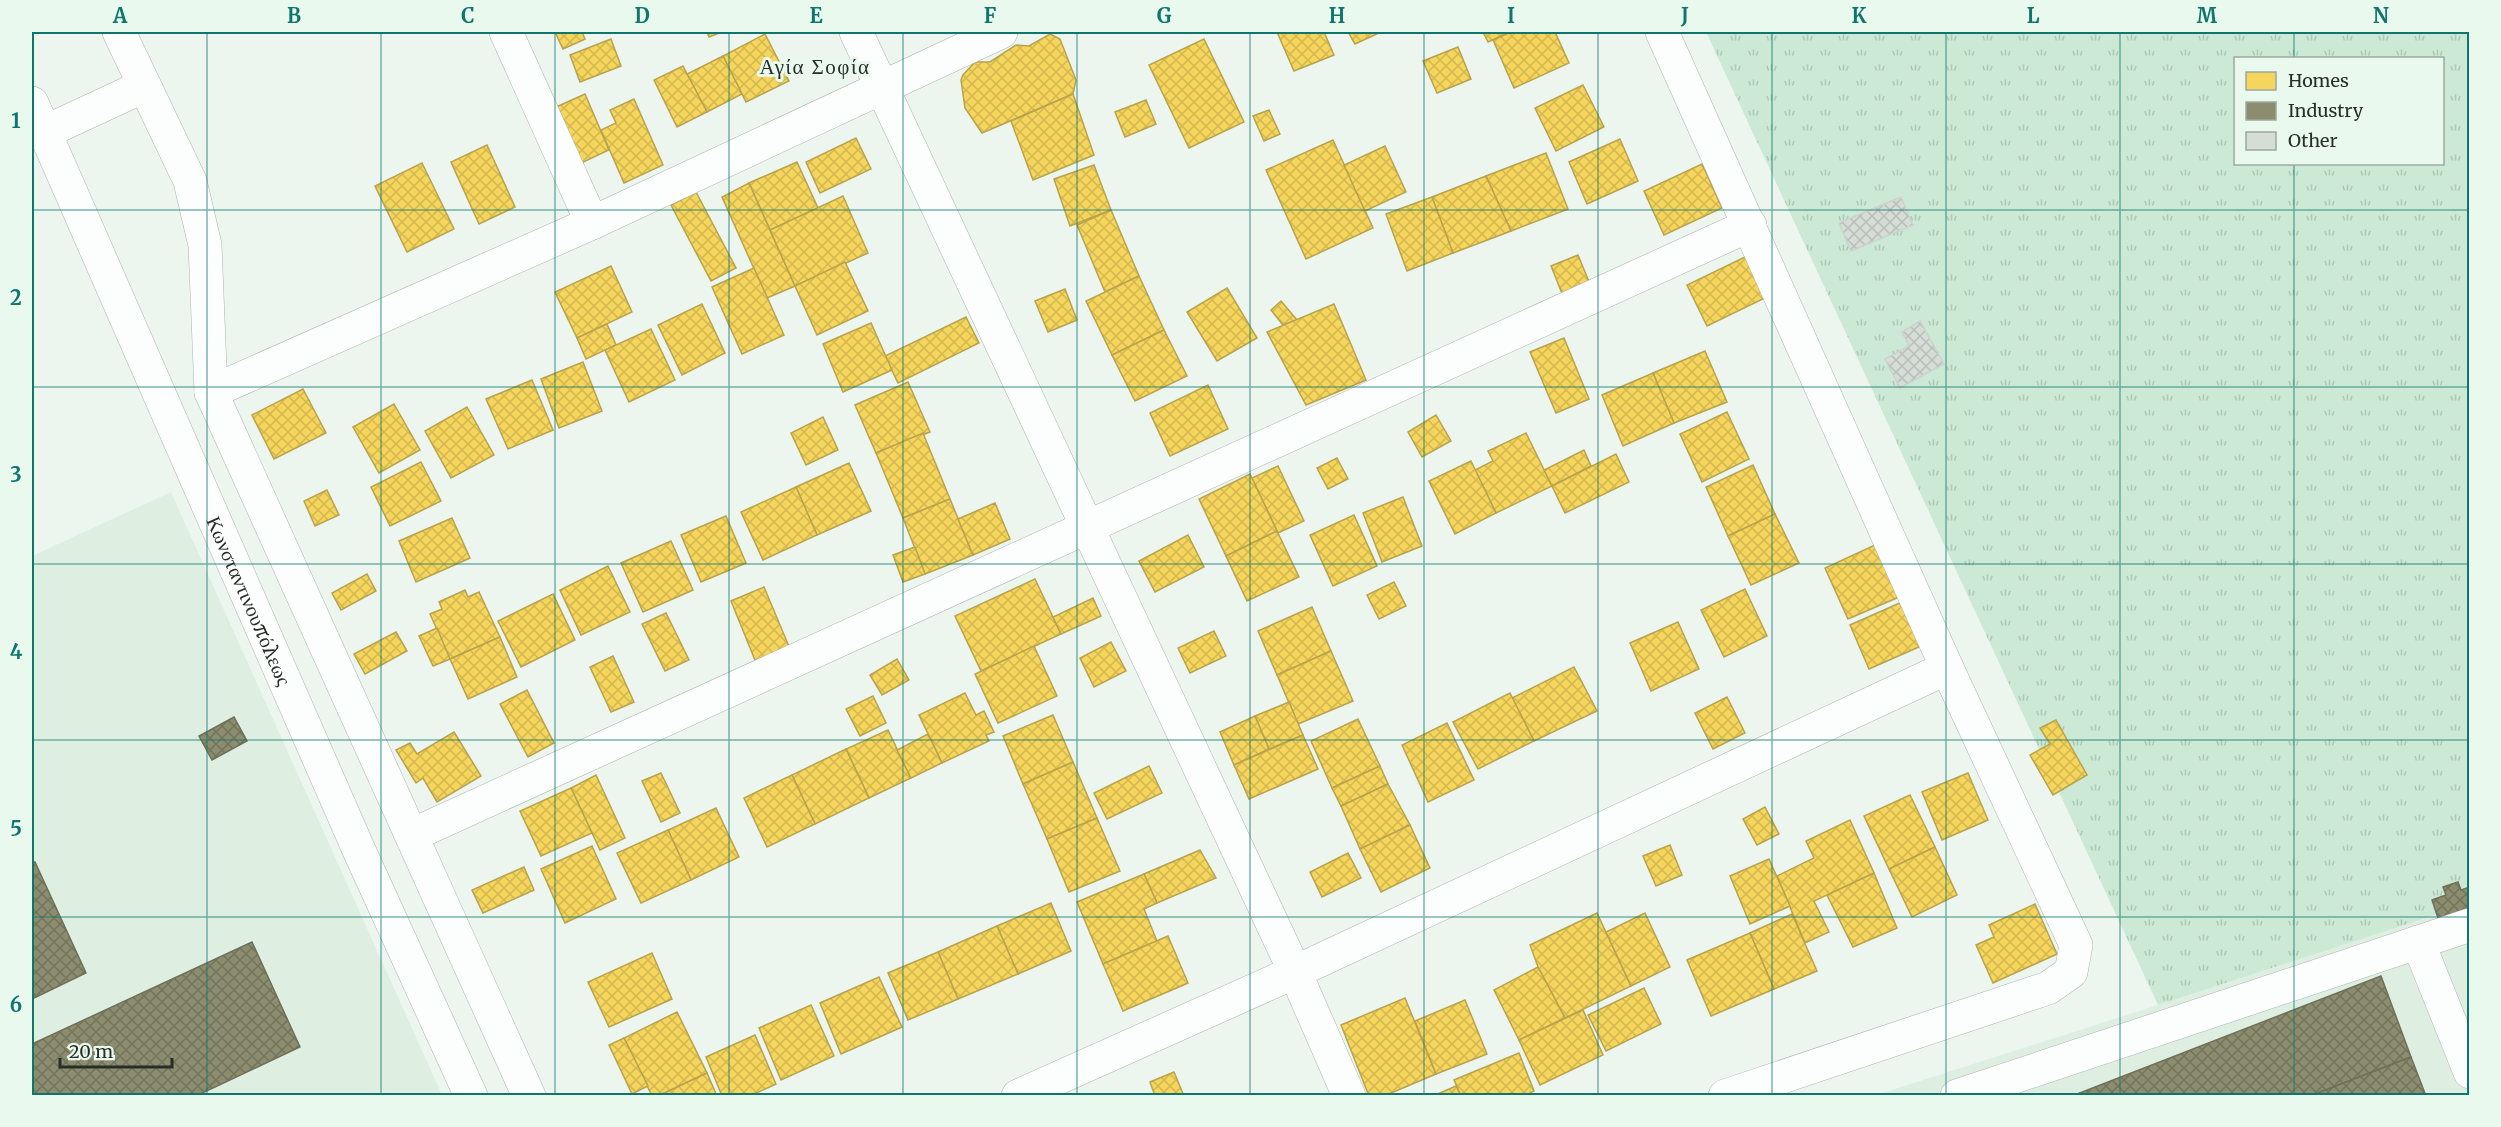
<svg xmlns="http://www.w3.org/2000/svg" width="2501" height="1127" viewBox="0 0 2501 1127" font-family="Merriweather,serif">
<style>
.built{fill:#deefe2}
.grass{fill:url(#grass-tufts);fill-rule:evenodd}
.homes{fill:url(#homes-cross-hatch);stroke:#b8a34d;stroke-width:1.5}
.industry{fill:url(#industry-cross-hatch);stroke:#6e7059;stroke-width:1.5}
.building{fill:url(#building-cross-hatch);stroke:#ccd3ce;stroke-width:1.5}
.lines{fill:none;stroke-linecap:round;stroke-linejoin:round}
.minor-casing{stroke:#adb3af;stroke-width:34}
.minor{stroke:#fcfefd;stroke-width:33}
.grid{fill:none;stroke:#0f766e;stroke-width:1.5;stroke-opacity:0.55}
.labels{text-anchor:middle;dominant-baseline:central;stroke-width:6;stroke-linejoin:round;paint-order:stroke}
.street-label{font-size:20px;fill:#282e29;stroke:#e9f9ed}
.neighbourhood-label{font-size:21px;letter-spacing:1.5px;fill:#282e29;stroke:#e9f9ed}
.neatline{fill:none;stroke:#0f766e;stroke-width:2}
.grid-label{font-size:20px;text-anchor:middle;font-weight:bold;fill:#0f766e}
</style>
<defs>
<pattern id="grass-tufts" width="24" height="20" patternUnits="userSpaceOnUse" patternTransform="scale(1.5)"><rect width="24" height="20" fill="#cbe9d4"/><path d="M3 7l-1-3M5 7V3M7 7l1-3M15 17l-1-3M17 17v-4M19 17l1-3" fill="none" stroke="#aec8b6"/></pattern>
<pattern id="homes-cross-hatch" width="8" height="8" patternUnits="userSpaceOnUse" patternTransform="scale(1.5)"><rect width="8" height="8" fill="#f6d55c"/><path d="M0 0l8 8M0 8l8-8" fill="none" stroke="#d3b750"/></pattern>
<pattern id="industry-cross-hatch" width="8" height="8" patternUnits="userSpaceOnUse" patternTransform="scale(1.5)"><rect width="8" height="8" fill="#8c8c6e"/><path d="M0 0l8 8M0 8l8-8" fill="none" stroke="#72735a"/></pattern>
<pattern id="building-cross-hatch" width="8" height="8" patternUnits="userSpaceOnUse" patternTransform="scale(1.5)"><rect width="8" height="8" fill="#d6ddd7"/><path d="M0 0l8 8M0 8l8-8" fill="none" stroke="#b8beb9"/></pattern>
</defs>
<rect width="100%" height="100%" fill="#ecf6ef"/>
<g class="built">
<polygon points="171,492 442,1095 32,1095 32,556"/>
<polygon points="2469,904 2469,1095 1873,1096 2158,1005"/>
</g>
<path class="grass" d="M1706 32H2469V904L2158 1005ZM2236 58H2442V164H2236Z"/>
<g class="homes">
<polygon points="555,32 582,32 585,39 563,49"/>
<polygon points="707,32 722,32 709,37"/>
<polygon points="1277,32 1324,32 1334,55 1294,71"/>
<polygon points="1348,32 1381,32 1355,44"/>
<polygon points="1483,32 1511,32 1488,42"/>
<polygon points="1511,32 1555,32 1569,63 1514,88 1493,40"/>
<polygon points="765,34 789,81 746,102 723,56"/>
<polygon points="1050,34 1060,39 1076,80 1073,94 982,133 965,108 961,80 963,75 975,62 990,62 1016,45 1029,46"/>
<polygon points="611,39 621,66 580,82 570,55"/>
<polygon points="1204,39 1244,122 1189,148 1149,65"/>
<polygon points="1458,47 1471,79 1437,93 1423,61"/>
<polygon points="723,56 742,94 707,112 687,74"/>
<polygon points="683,66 707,112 677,127 654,80"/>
<polygon points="1583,85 1604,127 1556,151 1535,108"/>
<polygon points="585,94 609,150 579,164 554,108"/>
<polygon points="1073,94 1094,155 1033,180 1011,121"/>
<polygon points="634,99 663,165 624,183 601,130 616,123 610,110"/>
<polygon points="1146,100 1156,124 1125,137 1115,112"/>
<polygon points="1269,110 1280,134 1264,141 1253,116"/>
<polygon points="856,138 871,169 820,193 806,162"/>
<polygon points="1620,139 1638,181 1587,204 1569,162"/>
<polygon points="1333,140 1373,228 1306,259 1266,170"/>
<polygon points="487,145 515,207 479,224 451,162"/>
<polygon points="1385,146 1406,192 1365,211 1344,165"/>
<polygon points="1546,153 1568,209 1511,231 1486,176"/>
<polygon points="797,162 818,208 770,230 749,183"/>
<polygon points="422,163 454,229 407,252 375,186"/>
<polygon points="1702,164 1722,208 1664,235 1644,191"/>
<polygon points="1094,165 1111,210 1070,226 1054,179"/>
<polygon points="1486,176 1511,231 1453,253 1432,197"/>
<polygon points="749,183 795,286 767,298 722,197"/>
<polygon points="696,192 736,268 711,281 671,205"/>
<polygon points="843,196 868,253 795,286 770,230"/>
<polygon points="1432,197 1453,253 1407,271 1386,214"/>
<polygon points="1111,210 1139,276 1105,292 1077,225"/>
<polygon points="1578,255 1590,284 1563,296 1551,266"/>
<polygon points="1747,256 1767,297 1707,326 1687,285"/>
<polygon points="845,262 868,311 817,335 795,286"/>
<polygon points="611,266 632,312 577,338 555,292"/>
<polygon points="754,268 784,335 742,354 712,287"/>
<polygon points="1139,276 1164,330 1112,355 1086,301"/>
<polygon points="1227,288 1257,338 1217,361 1187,312"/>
<polygon points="1065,289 1077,320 1048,332 1035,301"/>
<polygon points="1281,301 1297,320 1283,325 1271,310"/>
<polygon points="702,304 725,353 682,375 658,325"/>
<polygon points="1334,304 1366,380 1306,405 1267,332"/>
<polygon points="966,317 979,343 898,383 885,356"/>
<polygon points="871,323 892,370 843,392 823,344"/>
<polygon points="607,324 616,345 586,359 577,338"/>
<polygon points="651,329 675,380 629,402 605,350"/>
<polygon points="1164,330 1187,376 1135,401 1112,355"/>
<polygon points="1564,338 1589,399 1556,413 1530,352"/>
<polygon points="1705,351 1727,402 1674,423 1653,373"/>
<polygon points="583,362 602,411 559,428 541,379"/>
<polygon points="1653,373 1674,423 1623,446 1602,395"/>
<polygon points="532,380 553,430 508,449 486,399"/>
<polygon points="908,382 930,432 876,453 855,405"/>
<polygon points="1208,385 1228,429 1170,456 1150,413"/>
<polygon points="303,389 326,433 274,459 252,415"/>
<polygon points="394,404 420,450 379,473 353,427"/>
<polygon points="467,407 494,455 451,478 425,431"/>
<polygon points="1727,412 1749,459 1702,482 1680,434"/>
<polygon points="1436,415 1451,441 1422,457 1408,432"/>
<polygon points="823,417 838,450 806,465 791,433"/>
<polygon points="923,433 950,499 903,518 876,453"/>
<polygon points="1526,433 1552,486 1496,513 1475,470 1493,461 1488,451"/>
<polygon points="1584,450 1591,466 1552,486 1544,470"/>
<polygon points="1616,454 1629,482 1565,513 1552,486"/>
<polygon points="1337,458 1348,479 1328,489 1317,468"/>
<polygon points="1471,461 1496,513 1455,534 1429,481"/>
<polygon points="421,462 441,501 390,526 371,487"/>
<polygon points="849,463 871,511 817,535 796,487"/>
<polygon points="1753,465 1775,514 1728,536 1706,487"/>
<polygon points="1278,466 1304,521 1278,533 1252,478"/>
<polygon points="1250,474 1277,531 1226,556 1199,499"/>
<polygon points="796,487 817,535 763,560 741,512"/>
<polygon points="327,490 339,515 315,526 304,501"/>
<polygon points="1403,497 1422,546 1382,562 1363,513"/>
<polygon points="950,499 973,555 925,574 903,518"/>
<polygon points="995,503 1010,539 973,555 958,519"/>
<polygon points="1775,514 1799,563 1751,585 1728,536"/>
<polygon points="1354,515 1377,566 1333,586 1310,535"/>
<polygon points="726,516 746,563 701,582 681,535"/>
<polygon points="452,518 470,558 416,582 399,541"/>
<polygon points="1277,531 1299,577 1247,601 1226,556"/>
<polygon points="1188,535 1204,567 1155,592 1139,561"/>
<polygon points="671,541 693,590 643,612 621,563"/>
<polygon points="1875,545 1899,597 1848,619 1825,568"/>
<polygon points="915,547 925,574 903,582 893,555"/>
<polygon points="608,566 630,612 581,635 560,590"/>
<polygon points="367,574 376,591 341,610 332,593"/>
<polygon points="1035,579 1061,634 981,671 955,616"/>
<polygon points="1394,582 1406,606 1379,619 1367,595"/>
<polygon points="764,587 793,656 759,670 731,601"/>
<polygon points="1745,589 1767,636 1724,657 1701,610"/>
<polygon points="465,590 468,597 479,592 500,637 450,659 430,614 442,609 439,602"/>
<polygon points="553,594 575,640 521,667 498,621"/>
<polygon points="1093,598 1101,616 1061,634 1053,617"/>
<polygon points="1902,602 1921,646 1869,669 1850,625"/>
<polygon points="1312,607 1331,651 1277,675 1258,631"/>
<polygon points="666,613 689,660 665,671 642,624"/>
<polygon points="1678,622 1699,669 1651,691 1630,643"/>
<polygon points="437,628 450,659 433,666 419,636"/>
<polygon points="1214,631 1226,656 1190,673 1178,648"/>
<polygon points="396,632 407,651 365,674 354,654"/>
<polygon points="500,637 517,677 468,699 450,659"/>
<polygon points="1111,642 1126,671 1094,687 1080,658"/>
<polygon points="1034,646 1057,696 998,723 975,674"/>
<polygon points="1331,651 1353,701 1298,724 1277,675"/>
<polygon points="613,656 634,702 611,712 590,667"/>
<polygon points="897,659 909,680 882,695 870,675"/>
<polygon points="1574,667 1597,711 1534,741 1512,698"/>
<polygon points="527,690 554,743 528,757 500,704"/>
<polygon points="965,693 976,715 984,711 994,732 986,735 989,741 942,763 919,715"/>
<polygon points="1510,693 1534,741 1478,769 1453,722"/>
<polygon points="873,696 886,723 860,736 846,709"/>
<polygon points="1727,697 1745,733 1713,749 1695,713"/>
<polygon points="1289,702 1303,735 1269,749 1255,716"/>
<polygon points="1053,715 1073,762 1023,784 1003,736"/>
<polygon points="1255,716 1269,749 1234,765 1220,732"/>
<polygon points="1358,719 1380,766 1332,788 1311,741"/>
<polygon points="2056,720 2087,775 2053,795 2030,755 2050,744 2040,728"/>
<polygon points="1447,723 1474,780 1428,802 1402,745"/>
<polygon points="888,730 911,778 869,798 846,749"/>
<polygon points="454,732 481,776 437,802 423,778 416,783 396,750 410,743 417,754"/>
<polygon points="928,734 942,763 911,778 897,750"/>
<polygon points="1303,735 1318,769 1249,799 1234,765"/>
<polygon points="846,749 869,798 815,824 792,775"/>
<polygon points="1073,762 1097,818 1047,839 1023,784"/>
<polygon points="1149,766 1162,793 1107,819 1094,793"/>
<polygon points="1380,766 1388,784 1341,806 1332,788"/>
<polygon points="661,773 680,813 661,822 642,781"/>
<polygon points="1968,773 1988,820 1942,840 1922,792"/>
<polygon points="596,775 625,838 600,850 571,788"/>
<polygon points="792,775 815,824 767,847 744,798"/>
<polygon points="1388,784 1410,825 1360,849 1341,806"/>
<polygon points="571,788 592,833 541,856 520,811"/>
<polygon points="1910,795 1935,847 1889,869 1864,816"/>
<polygon points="1765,807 1779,834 1757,845 1743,819"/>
<polygon points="716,808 739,857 691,880 668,830"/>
<polygon points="1097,818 1120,871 1069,892 1047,839"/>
<polygon points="1850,820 1874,873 1814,901 1829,932 1805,943 1777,876 1814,858 1806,841"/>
<polygon points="1410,825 1430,868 1381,892 1360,849"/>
<polygon points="668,830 691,880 641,903 617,853"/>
<polygon points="1670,845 1682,875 1656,886 1643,856"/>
<polygon points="592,846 616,899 565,923 541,869"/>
<polygon points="1935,847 1957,895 1912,917 1889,869"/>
<polygon points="1200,850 1216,878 1157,903 1144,874"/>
<polygon points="1348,853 1361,878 1322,897 1310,872"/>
<polygon points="1769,859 1790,906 1750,924 1730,876"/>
<polygon points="524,867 534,890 483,913 472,890"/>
<polygon points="1874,873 1897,928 1853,947 1827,895"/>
<polygon points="1144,874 1157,903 1144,909 1157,941 1103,964 1077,902"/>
<polygon points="1051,903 1071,951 1018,974 997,926"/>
<polygon points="2035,904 2057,954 1993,983 1976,945 1994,937 1989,925"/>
<polygon points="1597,913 1631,986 1565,1018 1538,967 1530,945"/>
<polygon points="1645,913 1670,967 1631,986 1606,932"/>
<polygon points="1792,914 1817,971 1774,989 1750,933"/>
<polygon points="997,926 1018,974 958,999 938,952"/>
<polygon points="1750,933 1774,989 1711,1016 1687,960"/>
<polygon points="1168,936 1188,983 1123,1011 1103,964"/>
<polygon points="938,952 958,999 908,1020 888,973"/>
<polygon points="652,953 672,999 609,1027 588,982"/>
<polygon points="1538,967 1565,1018 1519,1040 1494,990"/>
<polygon points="879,977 902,1027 841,1054 820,1003"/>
<polygon points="1644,988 1661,1024 1606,1051 1588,1015"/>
<polygon points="1405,998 1436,1074 1384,1096 1369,1096 1341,1025"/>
<polygon points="1465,1000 1487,1054 1436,1074 1415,1021"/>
<polygon points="811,1005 834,1056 781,1080 759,1028"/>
<polygon points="1583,1010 1603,1055 1540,1085 1519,1040"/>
<polygon points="677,1012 707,1073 658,1096 652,1096 624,1038"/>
<polygon points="755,1035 776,1084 750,1096 722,1096 706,1057"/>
<polygon points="624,1038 648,1086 632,1094 609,1045"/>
<polygon points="1519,1053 1534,1091 1524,1096 1461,1096 1454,1080"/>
<polygon points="1174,1072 1184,1096 1155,1096 1150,1082"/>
<polygon points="707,1073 717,1096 658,1096"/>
<polygon points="1456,1086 1461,1096 1433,1096"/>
</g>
<g class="industry">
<polygon points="234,717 247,741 212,760 199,736"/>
<polygon points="35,862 86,973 32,999 32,863"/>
<polygon points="2458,882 2461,890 2470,887 2470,915 2440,924 2432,900 2446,895 2443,887"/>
<polygon points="252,942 300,1047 196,1096 32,1096 32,1044"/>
<polygon points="2381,976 2411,1057 2310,1096 2072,1096"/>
<polygon points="2411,1057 2426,1096 2310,1096"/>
</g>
<g class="building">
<polygon points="1901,197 1913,225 1851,251 1839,223"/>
<polygon points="1920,321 1944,364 1900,388 1885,359 1909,346 1902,332"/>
</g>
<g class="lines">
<defs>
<g id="minor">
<polyline points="119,32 190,181 205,245 211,392 529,1096"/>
<polyline points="506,32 592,223"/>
<polyline points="856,32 1295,972 1349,1096"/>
<polyline points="1662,32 1947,668 2076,945 2071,972 2048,988 1725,1096"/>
<path id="s1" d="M32 103 358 848 471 1096"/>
<polyline points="45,132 144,86"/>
<polyline points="211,392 592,223 1001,32"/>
<polyline points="412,835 1750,225"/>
<polyline points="2418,942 2470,1072"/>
<polyline points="1018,1096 1295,972 1947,668"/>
<polyline points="1957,1096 2470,925"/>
</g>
</defs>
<use href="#minor" class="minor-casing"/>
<use href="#minor" class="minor"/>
</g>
<path class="grid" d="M207 32V1096M381 32V1096M555 32V1096M729 32V1096M903 32V1096M1077 32V1096M1250 32V1096M1424 32V1096M1598 32V1096M1772 32V1096M1946 32V1096M2120 32V1096M2294 32V58M2294 164V1096M32 210H2470M32 387H2470M32 564H2470M32 740H2470M32 917H2470"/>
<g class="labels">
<g class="street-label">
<text stroke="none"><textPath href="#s1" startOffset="543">Κωνσταντινουπόλεως</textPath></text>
</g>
<g class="neighbourhood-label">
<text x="815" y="66">Αγία Σοφία</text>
</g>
</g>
<rect width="2501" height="1127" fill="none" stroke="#e9f9ed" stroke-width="66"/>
<rect x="2234" y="57" width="210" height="108" fill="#e9f9ed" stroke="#9ca89f" stroke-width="1.5"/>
<rect x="2246" y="72" width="30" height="18" fill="#f6d55c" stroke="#9ca89f" stroke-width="1.5"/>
<text x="2288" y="87" font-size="18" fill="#282e29">Homes</text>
<rect x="2246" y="102" width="30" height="18" fill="#8c8c6e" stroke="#9ca89f" stroke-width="1.5"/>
<text x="2288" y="117" font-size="18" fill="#282e29">Industry</text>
<rect x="2246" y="132" width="30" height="18" fill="#d6ddd7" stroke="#9ca89f" stroke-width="1.5"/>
<text x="2288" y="147" font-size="18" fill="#282e29">Other</text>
<path d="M60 1058v9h112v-9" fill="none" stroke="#282e29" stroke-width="3"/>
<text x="69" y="1058" font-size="18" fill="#282e29" stroke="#e9f9ed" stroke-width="4.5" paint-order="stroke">20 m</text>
<rect x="33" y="33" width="2435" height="1061" class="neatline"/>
<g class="grid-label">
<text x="120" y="23">A</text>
<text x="294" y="23">B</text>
<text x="468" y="23">C</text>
<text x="642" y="23">D</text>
<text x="816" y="23">E</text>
<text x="990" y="23">F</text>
<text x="1164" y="23">G</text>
<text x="1337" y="23">H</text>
<text x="1511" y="23">I</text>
<text x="1685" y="23">J</text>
<text x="1859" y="23">K</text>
<text x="2033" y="23">L</text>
<text x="2207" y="23">M</text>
<text x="2381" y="23">N</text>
<text x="16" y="128">1</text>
<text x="16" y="305">2</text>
<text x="16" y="482">3</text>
<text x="16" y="659">4</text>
<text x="16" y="836">5</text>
<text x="16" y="1012">6</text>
</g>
</svg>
